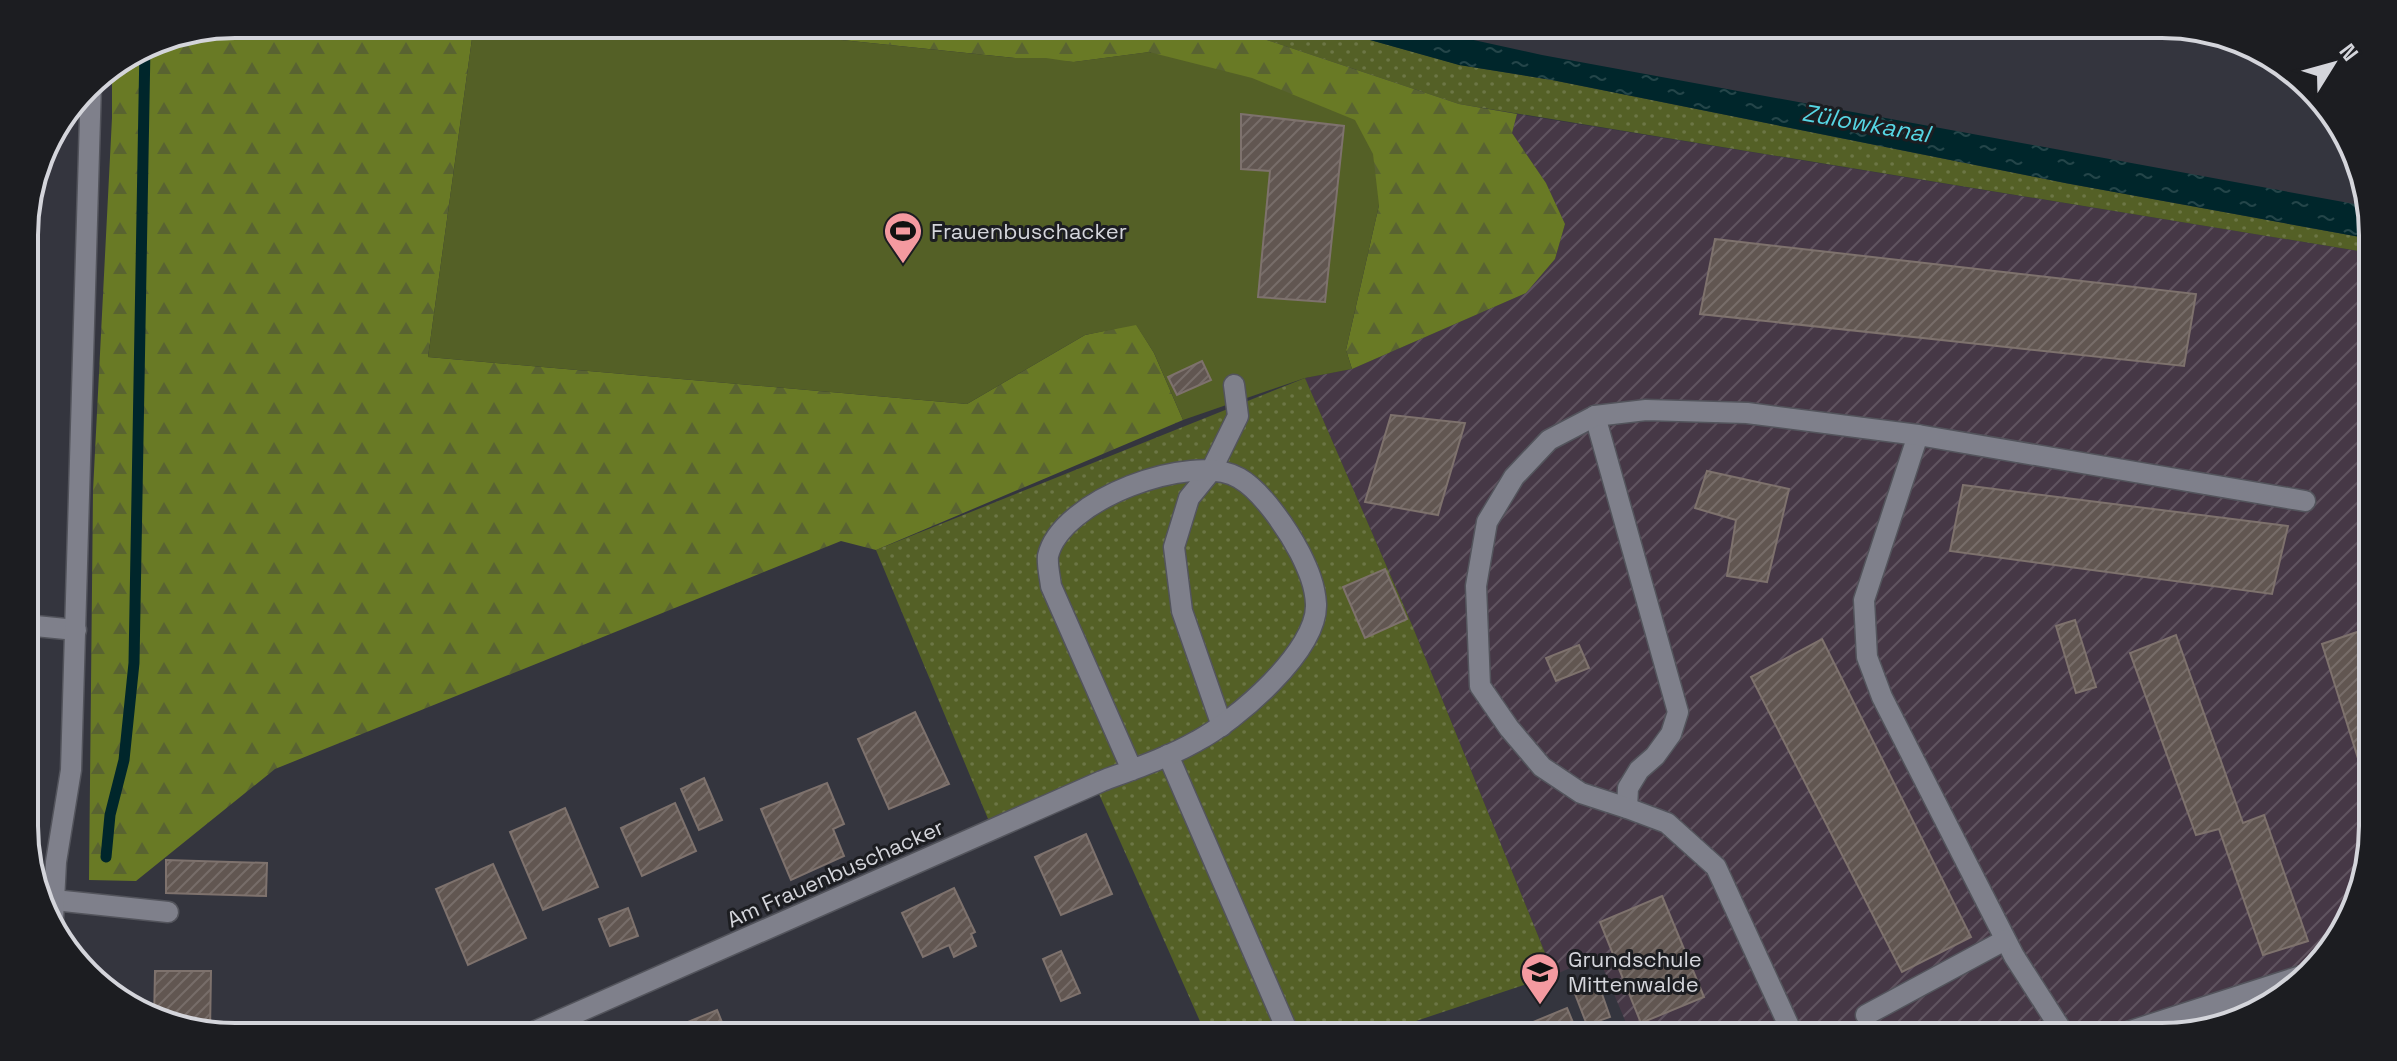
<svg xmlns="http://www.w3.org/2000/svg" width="2397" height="1061" viewBox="0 0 2397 1061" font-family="'Space Grotesk',sans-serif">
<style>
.industrial{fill:url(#industrial-furrows)}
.grass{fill:url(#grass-dots)}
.forest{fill:url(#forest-firs)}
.garden{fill:#546026}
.water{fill:url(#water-ripples)}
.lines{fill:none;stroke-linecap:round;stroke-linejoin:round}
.stream{stroke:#00262b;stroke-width:11}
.building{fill:url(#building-hatch);stroke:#7e726d;stroke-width:2}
.minor-casing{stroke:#53545c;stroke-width:23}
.minor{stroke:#7f808b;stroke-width:20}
.labels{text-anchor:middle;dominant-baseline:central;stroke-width:6;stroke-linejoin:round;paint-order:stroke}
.poi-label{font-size:22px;fill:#d4d5db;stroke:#1c1d21;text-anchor:start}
.street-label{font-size:22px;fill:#d4d5db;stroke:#1c1d21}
.water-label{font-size:24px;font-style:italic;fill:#56d5e3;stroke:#1c1d21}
.rim{fill:none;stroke:#d4d5db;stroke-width:4}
</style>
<defs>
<pattern id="industrial-furrows" width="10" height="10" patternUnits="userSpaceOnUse" patternTransform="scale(2)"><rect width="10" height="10" fill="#463846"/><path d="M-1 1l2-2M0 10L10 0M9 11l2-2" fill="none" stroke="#605460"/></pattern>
<pattern id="grass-dots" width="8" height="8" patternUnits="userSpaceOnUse" patternTransform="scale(2)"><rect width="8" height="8" fill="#546026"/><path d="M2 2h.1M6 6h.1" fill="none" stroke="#6c7645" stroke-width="1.8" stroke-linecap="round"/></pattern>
<pattern id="forest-firs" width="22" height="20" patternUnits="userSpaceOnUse" patternTransform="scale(2)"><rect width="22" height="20" fill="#697a25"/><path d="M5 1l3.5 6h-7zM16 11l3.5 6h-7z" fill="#596331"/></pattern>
<pattern id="water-ripples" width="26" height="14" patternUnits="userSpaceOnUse" patternTransform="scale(2)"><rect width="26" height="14" fill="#00262b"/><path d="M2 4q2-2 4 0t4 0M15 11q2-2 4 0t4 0" fill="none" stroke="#244549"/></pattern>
<pattern id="building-hatch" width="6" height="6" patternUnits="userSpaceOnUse" patternTransform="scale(2)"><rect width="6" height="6" fill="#615651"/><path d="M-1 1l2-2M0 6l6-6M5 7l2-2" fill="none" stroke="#776d69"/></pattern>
</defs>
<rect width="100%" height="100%" fill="#34353e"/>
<polygon class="industrial" points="1517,114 2371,253 2373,826 2357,907 2280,1001 2175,1037 1632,1037 1598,956 1554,975 1412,625 1305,378 1352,369 1526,293 1555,259 1565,224 1546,183 1512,133"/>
<g class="grass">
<polygon points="1219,24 1313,24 1460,65 1552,80 2065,183 2371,239 2371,253 1459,104"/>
<polygon points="1305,378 1412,625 1554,975 1368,1037 1207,1037 1095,785 991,826 876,550"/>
</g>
<g class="forest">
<polygon points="235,24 474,24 428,357 967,404 1085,335 1136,324 1154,353 1183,420 876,550 841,541 275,769 136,881 89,880 93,491 112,118 112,66 155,40"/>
<polygon points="688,24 1219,24 1459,104 1517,114 1512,133 1546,183 1565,224 1555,259 1526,293 1352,369 1346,350 1379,205 1150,52 1074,62 1015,58"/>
</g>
<polygon class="garden" points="474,24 688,24 1015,58 1046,58 1073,62 1149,52 1252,78 1355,120 1373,154 1379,205 1346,350 1352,369 1305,378 1183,420 1154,353 1136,325 1085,335 967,404 428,357"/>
<polygon class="water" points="1313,24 1412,24 1428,29 1429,24 1460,24 1460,37 1542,55 2371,207 2371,239 2065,183 1552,80 1459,65"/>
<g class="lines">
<polyline class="stream" points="106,857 110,815 124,760 134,663 145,46"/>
</g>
<g class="building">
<polygon points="1241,114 1344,126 1325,302 1258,297 1270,171 1241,169"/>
<polygon points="1715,239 2196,294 2184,366 1700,314"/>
<polygon points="1202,361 1211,380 1177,395 1168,377"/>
<polygon points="1391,415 1465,423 1438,515 1365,502"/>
<polygon points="1707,471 1789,489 1767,582 1727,576 1736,520 1695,508"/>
<polygon points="1963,485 2288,526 2272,594 1950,551"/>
<polygon points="1385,569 1407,619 1365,638 1343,587"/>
<polygon points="2075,620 2096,687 2076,693 2056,626"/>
<polygon points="2372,627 2373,806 2322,644"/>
<polygon points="2176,635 2243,823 2264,815 2308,941 2263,955 2219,829 2196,835 2130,653"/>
<polygon points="1822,639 1971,937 1902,972 1751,677"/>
<polygon points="1579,645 1589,668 1556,681 1546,658"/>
<polygon points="915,712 949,784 889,809 858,739"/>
<polygon points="704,778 722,820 699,830 681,789"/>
<polygon points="827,783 844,824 833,829 844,856 791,880 761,809"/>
<polygon points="675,803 696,851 642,876 621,828"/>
<polygon points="565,808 598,887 543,910 510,832"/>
<polygon points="1086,834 1112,894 1061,915 1035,857"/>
<polygon points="166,860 267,863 266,896 166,893"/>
<polygon points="493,864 526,938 468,965 436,889"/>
<polygon points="954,888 975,932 971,934 976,946 954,957 949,945 923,957 902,913"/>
<polygon points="1662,896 1704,997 1641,1023 1600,922"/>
<polygon points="628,908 638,936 610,946 599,919"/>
<polygon points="1061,951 1080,993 1061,1001 1043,959"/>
<polygon points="155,971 211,971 210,1032 154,1021"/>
<polygon points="1596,977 1610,1017 1587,1025 1572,986"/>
<polygon points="1567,1008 1579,1037 1497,1037"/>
<polygon points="717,1010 728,1037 654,1037 654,1036"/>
<polygon points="1716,1023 1722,1037 1682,1037"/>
</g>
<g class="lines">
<defs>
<g id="minor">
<polyline points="1595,416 1678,712 1671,734 1655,756 1639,770 1628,788 1627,808"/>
<polyline points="1918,435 1864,600 1867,657 1882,697 2014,956 2066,1037"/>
<polyline points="25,625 76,630"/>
<polyline points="1222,726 1182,611 1174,547 1189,498 1211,471 1238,416 1234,385"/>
<polyline points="1168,755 1290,1037"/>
<polyline points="54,900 168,912"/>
<polyline points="53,920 56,862 71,770 91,83"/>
<polyline points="1866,1015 2005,940"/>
<path d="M522 1037 1102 781C1134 769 1167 758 1197 741 1235 721 1318 651 1316 604 1315 585 1308 569 1300 553 1288 530 1262 491 1239 478 1192 451 1060 500 1048 556 1047 565 1050 577 1051 586L1132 770"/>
<polyline points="1794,1037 1716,867 1667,823 1627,808 1581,793 1542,767 1509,728 1480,686 1476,586 1487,522 1514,477 1549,440 1595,416 1646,410 1747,413 1918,435 2305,501"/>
<polyline points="2112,1037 2301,976"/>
</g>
</defs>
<use href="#minor" class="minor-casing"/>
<use href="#minor" class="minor"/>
</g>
<defs>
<symbol id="stadium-pin" viewBox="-11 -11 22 30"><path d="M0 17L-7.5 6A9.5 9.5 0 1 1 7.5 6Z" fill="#f49aa0" stroke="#1c1d21"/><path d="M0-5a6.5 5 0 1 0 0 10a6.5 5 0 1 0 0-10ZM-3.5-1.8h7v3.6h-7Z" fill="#111"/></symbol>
<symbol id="school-pin" viewBox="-11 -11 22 30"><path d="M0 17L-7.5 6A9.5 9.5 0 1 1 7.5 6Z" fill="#f49aa0" stroke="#1c1d21"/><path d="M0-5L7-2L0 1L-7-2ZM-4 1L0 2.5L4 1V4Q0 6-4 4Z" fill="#111"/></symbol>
</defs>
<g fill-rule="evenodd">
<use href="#stadium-pin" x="881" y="209" width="44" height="60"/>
<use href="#school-pin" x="1518" y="950" width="44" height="60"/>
</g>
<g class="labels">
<g class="poi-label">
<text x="931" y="231">Frauenbuschacker</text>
<text x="1568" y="959">Grundschule<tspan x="1568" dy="25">Mittenwalde</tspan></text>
</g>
<g class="street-label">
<text transform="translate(835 873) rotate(-24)">Am Frauenbuschacker</text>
</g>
<g class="water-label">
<text transform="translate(1866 123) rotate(10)">Zülowkanal</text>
</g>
</g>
<path d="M0 0H2397V1061H0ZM235 38H2162A197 197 0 0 1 2359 235V826A197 197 0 0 1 2162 1023H235A197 197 0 0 1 38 826V235A197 197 0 0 1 235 38Z" fill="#1c1d21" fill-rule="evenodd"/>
<path class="rim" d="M235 38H2162A197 197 0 0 1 2359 235V826A197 197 0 0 1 2162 1023H235A197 197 0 0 1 38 826V235A197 197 0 0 1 235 38Z"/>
<g transform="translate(2333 64) rotate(53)" stroke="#1c1d21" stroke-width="6" paint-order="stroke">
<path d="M0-6L14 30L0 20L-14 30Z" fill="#d4d5db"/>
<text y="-12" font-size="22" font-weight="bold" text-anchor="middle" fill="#d4d5db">N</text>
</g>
</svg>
